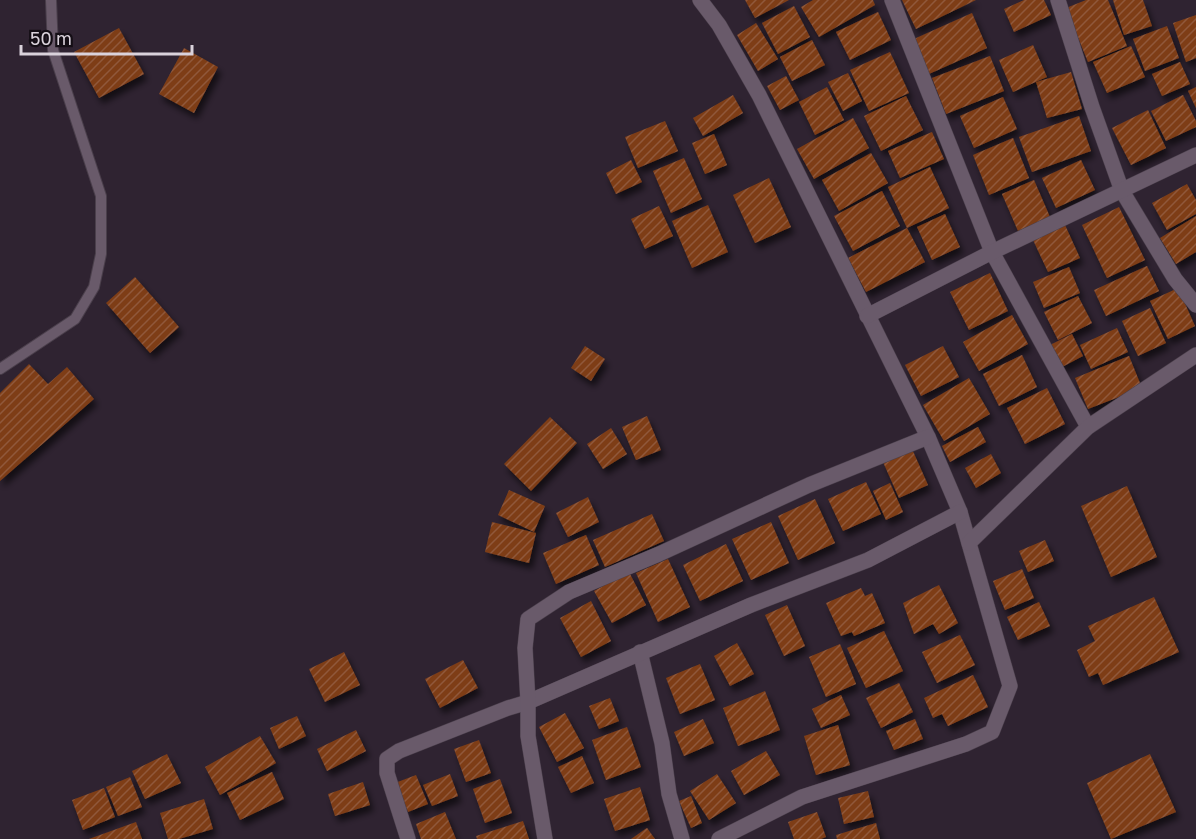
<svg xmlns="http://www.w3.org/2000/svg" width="1196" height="839" viewBox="0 0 1196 839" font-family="'Golos Text',sans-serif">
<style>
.building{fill:url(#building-hatch);filter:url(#shadow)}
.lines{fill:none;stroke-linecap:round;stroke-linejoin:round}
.lane-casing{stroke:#4a3f4b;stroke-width:12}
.street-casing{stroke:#4a3f4b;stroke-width:16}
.lane{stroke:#695a6a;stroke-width:10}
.street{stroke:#695a6a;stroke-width:15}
</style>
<defs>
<pattern id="building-hatch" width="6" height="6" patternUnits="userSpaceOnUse" patternTransform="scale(1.5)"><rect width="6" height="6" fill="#7e3e19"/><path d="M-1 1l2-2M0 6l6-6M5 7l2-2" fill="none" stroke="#90593a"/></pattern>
<filter id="shadow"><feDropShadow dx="3.5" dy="6" stdDeviation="3" flood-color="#0009"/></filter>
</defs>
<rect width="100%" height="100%" fill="#2f2331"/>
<g class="building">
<polygon points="745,0 789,0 755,18"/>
<polygon points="813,0 873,0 875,5 819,37 801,7"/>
<polygon points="902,0 976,0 916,29"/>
<polygon points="1024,0 1044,0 1051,15 1014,32 1004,9"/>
<polygon points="1086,0 1108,0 1127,46 1088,62 1066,8"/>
<polygon points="1113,0 1143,0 1152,26 1124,35"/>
<polygon points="794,6 810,37 778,54 762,23"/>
<polygon points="878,12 891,40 850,60 836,32"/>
<polygon points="972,13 987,48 929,74 914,39"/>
<polygon points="1196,15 1196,58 1186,62 1173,23"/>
<polygon points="756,23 778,59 758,71 737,35"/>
<polygon points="1167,26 1179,58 1145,71 1133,39"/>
<polygon points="119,28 144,74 99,98 74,52"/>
<polygon points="812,40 825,65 792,81 780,57"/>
<polygon points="1033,45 1047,77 1013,92 999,60"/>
<polygon points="1131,46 1145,77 1107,93 1093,62"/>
<polygon points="184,48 218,67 194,113 159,94"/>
<polygon points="890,52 909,93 869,111 850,70"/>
<polygon points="990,56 1004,91 946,114 932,78"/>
<polygon points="1180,62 1190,84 1162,96 1152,74"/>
<polygon points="1071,72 1082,109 1047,118 1036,82"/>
<polygon points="848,73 862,101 843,111 828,82"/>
<polygon points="786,76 799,100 780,110 767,86"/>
<polygon points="827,87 844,120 815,135 799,102"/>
<polygon points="1196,87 1196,108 1188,91"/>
<polygon points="733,95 743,113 703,136 693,118"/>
<polygon points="1183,95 1196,121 1196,127 1166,141 1151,111"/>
<polygon points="906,96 923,130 881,151 864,116"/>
<polygon points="1003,97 1017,129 974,148 960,116"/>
<polygon points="1148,110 1166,148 1131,165 1112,128"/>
<polygon points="1079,116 1091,151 1032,172 1019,137"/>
<polygon points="853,118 869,148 814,179 797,149"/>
<polygon points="665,121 678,151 638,168 625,137"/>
<polygon points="932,132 944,159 900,178 888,151"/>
<polygon points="714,134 727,165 705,174 692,143"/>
<polygon points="1013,138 1029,178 989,195 973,155"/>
<polygon points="871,153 888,183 839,211 822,180"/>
<polygon points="684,158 702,199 671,213 653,171"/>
<polygon points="631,160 642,182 616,194 606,173"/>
<polygon points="1081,160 1095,190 1056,208 1042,178"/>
<polygon points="930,167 949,208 907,228 925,262 866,292 848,258 907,228 888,187"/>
<polygon points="769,178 791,227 755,243 733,195"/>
<polygon points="1034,180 1050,217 1018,231 1002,194"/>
<polygon points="1187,184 1196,200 1196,214 1167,230 1152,203"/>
<polygon points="882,191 900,226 853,251 834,216"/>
<polygon points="708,205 728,252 692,268 672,221"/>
<polygon points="659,206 673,236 645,249 631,219"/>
<polygon points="1119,207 1145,260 1107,278 1082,225"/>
<polygon points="945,214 960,247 932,260 917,227"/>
<polygon points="1196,216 1196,252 1176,264 1160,238"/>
<polygon points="1065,225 1080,258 1048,272 1033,240"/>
<polygon points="1147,266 1159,291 1106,316 1094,290"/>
<polygon points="1069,267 1080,293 1044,308 1033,282"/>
<polygon points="990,273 1008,311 969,330 950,292"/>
<polygon points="135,277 179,327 150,353 106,303"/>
<polygon points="1178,288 1195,326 1168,339 1150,301"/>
<polygon points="1078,296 1092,323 1058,340 1044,312"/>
<polygon points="1150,308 1166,343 1138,356 1122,321"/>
<polygon points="1012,315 1028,344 979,371 963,342"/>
<polygon points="1117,328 1128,352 1091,369 1080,345"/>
<polygon points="1072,334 1083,356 1062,367 1050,345"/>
<polygon points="585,346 605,359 591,381 571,368"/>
<polygon points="943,346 959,377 921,396 905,365"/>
<polygon points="1022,355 1037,387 999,406 983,374"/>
<polygon points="1129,356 1142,388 1088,409 1075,378"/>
<polygon points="29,364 48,384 67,367 94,399 0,481 0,393"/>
<polygon points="969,378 990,414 944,441 923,405"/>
<polygon points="1047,388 1065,424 1025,444 1007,408"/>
<polygon points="647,416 661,450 636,460 622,427"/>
<polygon points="550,417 577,443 531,491 504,464"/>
<polygon points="978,427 986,442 950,462 942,446"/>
<polygon points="611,428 627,454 603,469 587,444"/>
<polygon points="912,449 928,485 899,498 883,462"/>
<polygon points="991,454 1001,473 976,488 965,468"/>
<polygon points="866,482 881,514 843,531 828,499"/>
<polygon points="890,483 903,512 886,520 873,491"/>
<polygon points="1127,486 1157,557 1111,577 1081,506"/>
<polygon points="509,490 545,506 534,532 498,515"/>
<polygon points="588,497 599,522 568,537 556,513"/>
<polygon points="815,499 835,543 798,560 778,516"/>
<polygon points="652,514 664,541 605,567 593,540"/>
<polygon points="492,522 536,533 529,563 485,552"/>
<polygon points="771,522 789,563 751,580 732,539"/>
<polygon points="586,535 599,565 556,584 543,553"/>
<polygon points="1045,540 1054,561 1028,572 1019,551"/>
<polygon points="726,544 743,581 700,601 683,565"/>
<polygon points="668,559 690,607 658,622 636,573"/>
<polygon points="1022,569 1034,598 1005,610 993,581"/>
<polygon points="629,572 646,605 612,623 594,591"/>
<polygon points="939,585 958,623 939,634 933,624 914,634 903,603"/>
<polygon points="861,588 865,596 872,593 885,623 854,636 852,632 841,636 826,603"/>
<polygon points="1154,597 1179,652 1103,685 1098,673 1089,677 1077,650 1095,641 1088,626"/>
<polygon points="591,601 611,641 581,657 560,618"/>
<polygon points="1039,602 1050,626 1018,640 1007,617"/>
<polygon points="787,605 805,646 784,656 765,615"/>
<polygon points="884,631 903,671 866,688 847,648"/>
<polygon points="960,635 975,665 937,683 922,652"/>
<polygon points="737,643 754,674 730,686 714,656"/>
<polygon points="840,644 856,684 826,697 809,657"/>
<polygon points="344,652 360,685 325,702 309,669"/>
<polygon points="463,660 478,688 440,708 425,679"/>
<polygon points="700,664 715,700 680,714 666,678"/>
<polygon points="973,675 988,707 948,726 942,714 933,718 924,698"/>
<polygon points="899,683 913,712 881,728 866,698"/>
<polygon points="765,691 780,730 738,746 723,708"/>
<polygon points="841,695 850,715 821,728 812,709"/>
<polygon points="610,698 619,721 599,729 589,706"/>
<polygon points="565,713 584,748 557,762 539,727"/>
<polygon points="297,716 306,736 279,749 270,728"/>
<polygon points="703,719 714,743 684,756 674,732"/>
<polygon points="915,719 923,739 894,750 886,731"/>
<polygon points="838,725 850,765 816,775 804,736"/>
<polygon points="627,727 641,767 606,780 592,740"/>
<polygon points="356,730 366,751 327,771 317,749"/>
<polygon points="260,736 276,763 220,795 205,767"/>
<polygon points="479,740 491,773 466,782 454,749"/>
<polygon points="766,751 780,775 744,795 731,771"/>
<polygon points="167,754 181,783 145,799 132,771"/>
<polygon points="1150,754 1176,812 1111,839 1087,783"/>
<polygon points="582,756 594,783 571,793 558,767"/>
<polygon points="272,772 284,799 240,820 227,793"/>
<polygon points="450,774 458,796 432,806 423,785"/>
<polygon points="717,774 736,803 709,820 690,791"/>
<polygon points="416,775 428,804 408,812 395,783"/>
<polygon points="130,777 142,807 118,816 106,787"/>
<polygon points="500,779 512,813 485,823 473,789"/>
<polygon points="363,782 370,805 335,816 328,794"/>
<polygon points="640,787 650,820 615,831 604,799"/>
<polygon points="104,788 115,817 83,830 72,800"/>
<polygon points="868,791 874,817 844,824 838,798"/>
<polygon points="691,796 702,823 691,828 679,801"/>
<polygon points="204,799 213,829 179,839 168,839 160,813"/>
<polygon points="445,812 456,839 421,839 416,824"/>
<polygon points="817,812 826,837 821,839 794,839 788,822"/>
<polygon points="523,821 529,839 477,839 476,836"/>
<polygon points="136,822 142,839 89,839"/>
<polygon points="876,823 880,839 837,839 836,835"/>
<polygon points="647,828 655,839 631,839"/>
</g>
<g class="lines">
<defs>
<polyline id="lane" points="0,369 75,319 94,287 101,254 101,196 53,50 51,0"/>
<g id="street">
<polyline points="700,0 719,25 759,95 928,437 960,512 1010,686 992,732 966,744 802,797 719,839"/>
<polyline points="892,0 992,252 1088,427"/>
<polyline points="1058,0 1092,107 1122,191 1175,279 1196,305"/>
<polyline points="867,316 992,252 1196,155"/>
<polyline points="969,543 1088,427 1196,355"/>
<polyline points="640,652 662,743 669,794 682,839"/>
<polyline points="408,839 387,773 387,759 399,751 508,708 528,702 751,605 868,560 960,512"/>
<polyline points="545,839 528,736 528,702 525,648 528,619 569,592 659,554 809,485 928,437"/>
</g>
</defs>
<use href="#lane" class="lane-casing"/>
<use href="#street" class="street-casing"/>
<use href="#lane" class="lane"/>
<use href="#street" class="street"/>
</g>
<path d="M21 45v9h171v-9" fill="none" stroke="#dad2db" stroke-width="3"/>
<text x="30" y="45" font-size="18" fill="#dad2db" stroke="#140e15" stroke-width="4.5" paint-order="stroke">50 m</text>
</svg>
